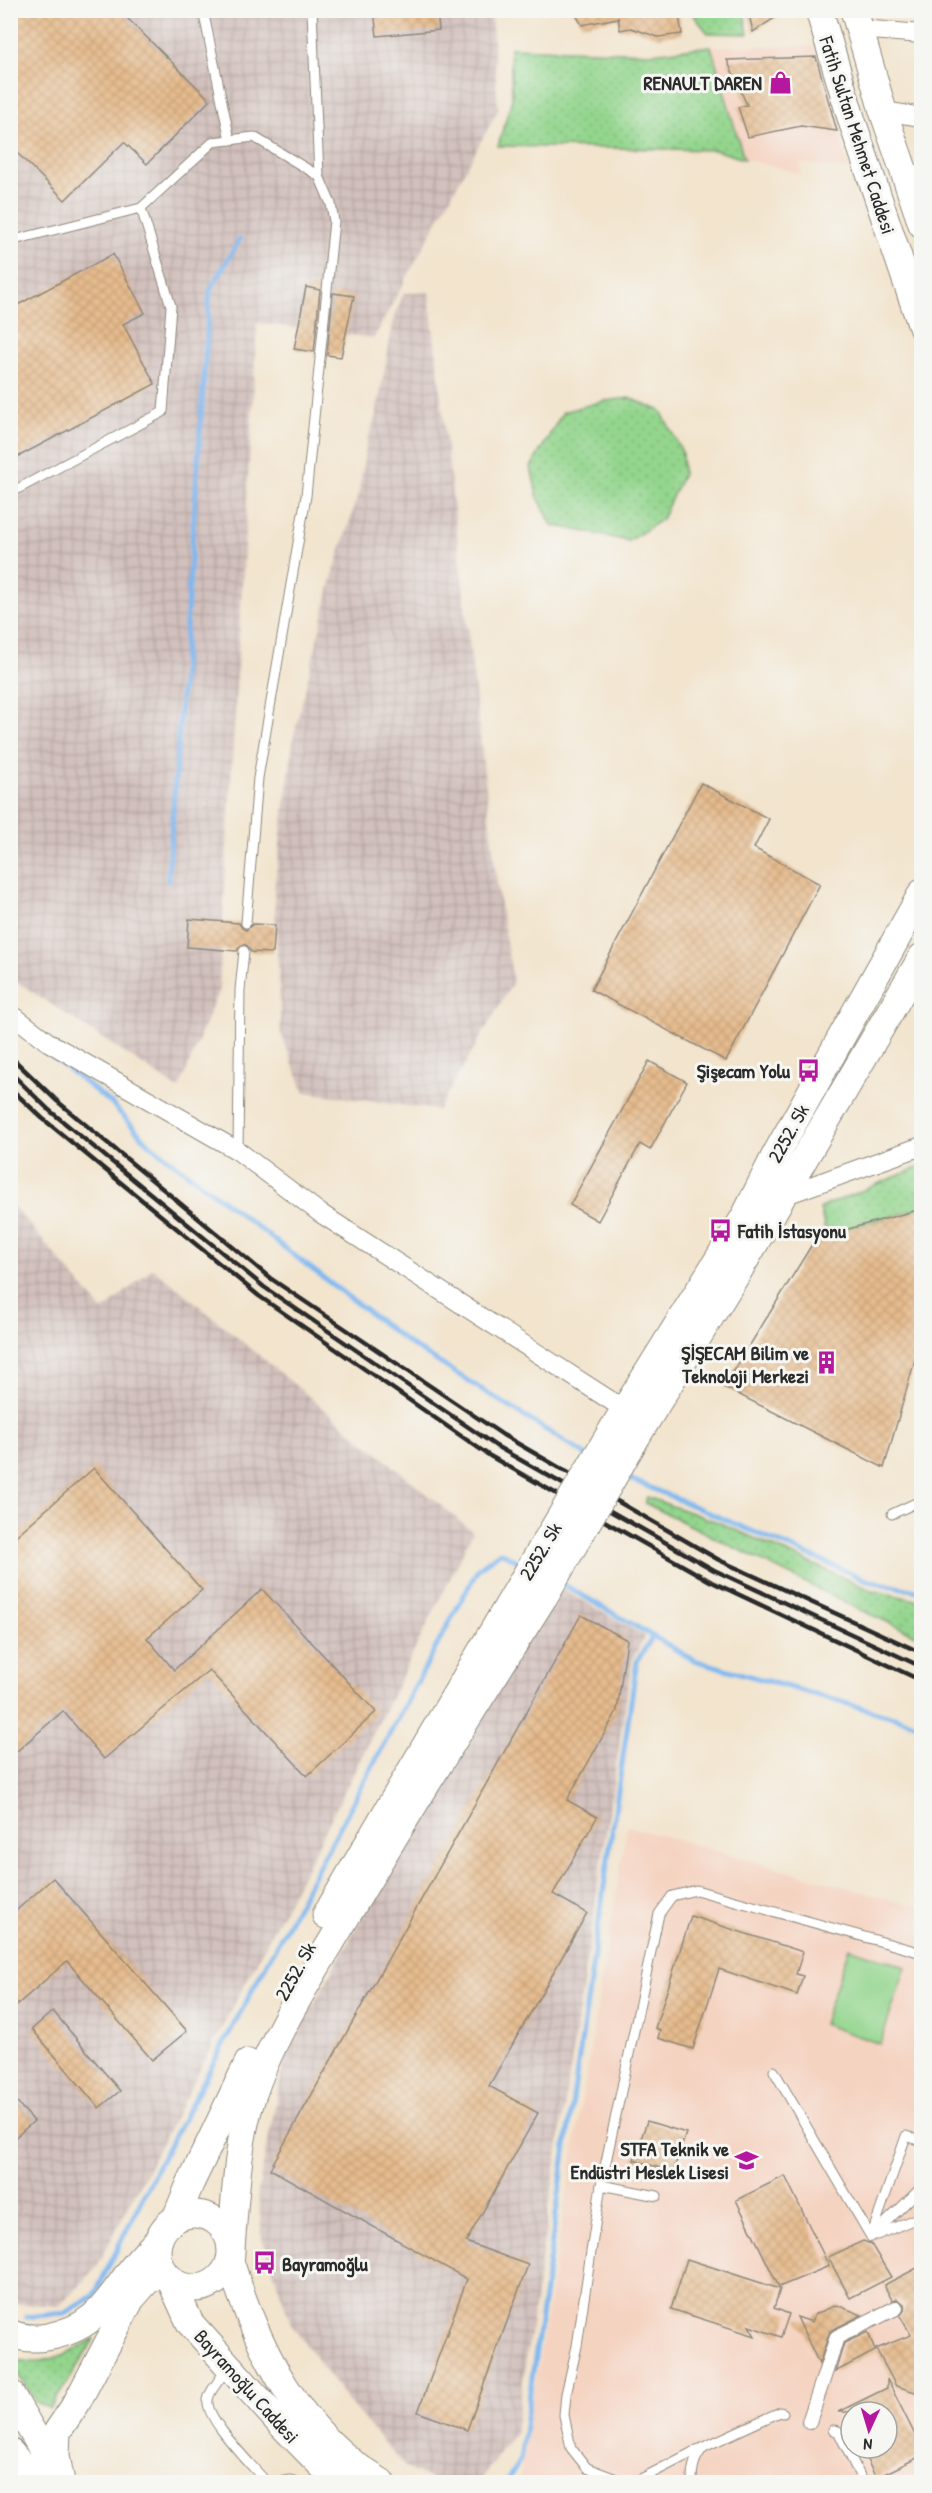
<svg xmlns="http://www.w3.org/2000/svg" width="932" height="2493" viewBox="0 0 932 2493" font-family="'Patrick Hand',sans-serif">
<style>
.built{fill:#f5d3c1;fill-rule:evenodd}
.industrial{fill:url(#industrial-grid)}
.grass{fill:url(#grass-dots);stroke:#5f805c;stroke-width:1.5}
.green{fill:#93d58d;stroke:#5f805c;stroke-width:1.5}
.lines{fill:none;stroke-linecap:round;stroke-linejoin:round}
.stream{stroke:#7fb8f0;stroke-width:5}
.building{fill:url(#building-cross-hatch)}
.service-casing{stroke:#8e887c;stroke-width:11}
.pedestrian-casing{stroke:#8e887c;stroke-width:16}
.minor-casing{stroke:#8e887c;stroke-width:20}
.primary-casing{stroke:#8e887c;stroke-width:29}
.trunk-casing{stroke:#8e887c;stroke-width:31}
.service{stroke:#fff;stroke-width:9}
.pedestrian{stroke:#fff;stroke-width:14}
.minor{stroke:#fff;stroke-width:18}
.primary{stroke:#fff;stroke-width:27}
.trunk{stroke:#fff;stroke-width:28}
.rail{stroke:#2b2b2b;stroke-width:4.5}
.primary-bridge-casing{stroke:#8e887c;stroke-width:29;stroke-linecap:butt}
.primary-bridge{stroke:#fff;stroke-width:27}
.labels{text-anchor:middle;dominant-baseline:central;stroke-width:6;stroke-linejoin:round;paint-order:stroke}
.poi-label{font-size:20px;font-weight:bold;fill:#2b2b2b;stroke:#f6f6f2;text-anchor:end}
.street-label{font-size:20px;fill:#2b2b2b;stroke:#f6f6f2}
</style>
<defs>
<pattern id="industrial-grid" width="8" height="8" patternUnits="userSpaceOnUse" patternTransform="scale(1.5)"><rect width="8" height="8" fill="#d1c0bc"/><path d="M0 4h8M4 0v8" fill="none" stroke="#b4a5a2"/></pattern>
<pattern id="grass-dots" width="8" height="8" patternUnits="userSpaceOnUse" patternTransform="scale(1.5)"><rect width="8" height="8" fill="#93d58d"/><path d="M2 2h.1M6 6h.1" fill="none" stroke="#7fb77a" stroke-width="1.8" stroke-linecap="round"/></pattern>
<pattern id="building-cross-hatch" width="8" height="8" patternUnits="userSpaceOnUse" patternTransform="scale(1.5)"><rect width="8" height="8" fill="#e6bb8d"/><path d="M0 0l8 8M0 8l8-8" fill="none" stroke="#c5a17a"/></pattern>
</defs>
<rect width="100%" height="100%" fill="#f6f6f2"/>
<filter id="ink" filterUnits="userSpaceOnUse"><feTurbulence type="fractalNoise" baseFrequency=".0167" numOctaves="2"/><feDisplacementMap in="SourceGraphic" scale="12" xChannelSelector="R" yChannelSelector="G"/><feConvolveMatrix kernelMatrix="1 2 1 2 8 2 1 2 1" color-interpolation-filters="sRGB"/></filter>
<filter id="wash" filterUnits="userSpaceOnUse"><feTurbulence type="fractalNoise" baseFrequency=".008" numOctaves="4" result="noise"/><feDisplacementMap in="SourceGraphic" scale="24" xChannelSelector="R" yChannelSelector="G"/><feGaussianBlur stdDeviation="1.35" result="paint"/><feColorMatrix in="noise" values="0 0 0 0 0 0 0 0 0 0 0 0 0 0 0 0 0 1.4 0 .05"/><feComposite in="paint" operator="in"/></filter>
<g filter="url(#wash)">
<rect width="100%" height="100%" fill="#f2e4cd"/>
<g class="built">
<polygon points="711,46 815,46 849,170 801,163 800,174 744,159"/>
<path d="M627 1826 921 1908V2482H519ZM851 2412H887V2448H851Z"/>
</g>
<g class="industrial">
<polygon points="10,11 491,11 498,110 374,338 257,323 219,989 179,1089 11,978"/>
<polygon points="429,292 498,893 513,982 438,1110 304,1092 281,1033 274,890 294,736 332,578 359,491 367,441 376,416 395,313 404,293"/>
<polygon points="10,1202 103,1311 153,1268 473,1532 320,1841 95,2270 59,2306 10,2303"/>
<polygon points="552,1583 645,1636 632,1660 515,2433 479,2482 439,2482 405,2467 346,2399 291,2324 262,2238 258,2191 286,2052"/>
</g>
<g class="grass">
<polygon points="690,11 744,11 748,34 708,33"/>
<polygon points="711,46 744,159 715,150 498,146 512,99 510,48 651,53"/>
<polygon points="630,398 661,411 682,452 683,474 662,519 629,541 552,525 537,495 531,467 563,412 604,401"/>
<polygon points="921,1166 921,1208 826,1235 820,1208"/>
<polygon points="647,1497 720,1523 871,1590 921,1601 921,1637 856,1608 645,1503"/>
<path d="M95 2338 50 2409 36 2402 11 2364V2358C39 2369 71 2353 95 2338Z"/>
</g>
<polygon class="green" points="849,1948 906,1967 880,2044 823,2024"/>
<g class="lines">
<g class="stream">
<polyline points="168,881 210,290 240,239"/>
<polyline points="48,1053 112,1104 147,1142 408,1343 589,1457"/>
<polyline points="623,1476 869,1581 922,1592"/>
<polyline points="561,1583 694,1660 922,1725"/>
<polyline points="26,2317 65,2313 94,2296 157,2168 478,1569 500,1552 524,1564"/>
<polyline points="506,2482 520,2460 637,1661 653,1636"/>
</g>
</g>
<g id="blocks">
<g class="building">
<polygon points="10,10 119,10 210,100 147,164 124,142 65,200 10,146"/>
<polygon points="374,10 437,10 439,30 377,36"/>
<polygon points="573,10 678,10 682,34 658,37 631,28 620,30 618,18 582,25"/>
<polygon points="748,10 787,10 753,32"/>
<polygon points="816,57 837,131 801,126 748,137 738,107 747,105 727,60"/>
<polygon points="113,254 145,313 123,324 155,384 10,461 10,309"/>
<polygon points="306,287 320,290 314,352 294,349"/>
<polygon points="333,293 354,296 341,357 327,355"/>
<polygon points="701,783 769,819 754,848 820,884 726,1061 591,990"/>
<polygon points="189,919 239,923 242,928 246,930 253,924 275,925 273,953 251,952 248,946 244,944 239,947 237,951 187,947"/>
<polygon points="649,1061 687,1082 650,1150 640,1144 598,1221 570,1205"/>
<polygon points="921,1209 921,1339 884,1468 724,1387 816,1238"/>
<polygon points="94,1468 202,1590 147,1638 174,1670 262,1589 376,1712 307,1776 209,1670 104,1759 63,1711 10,1757 10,1541"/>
<polygon points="581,1615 627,1640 617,1711 567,1800 597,1817 553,1894 587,1913 489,2086 538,2113 466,2242 528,2265 467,2430 418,2412 467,2279 270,2169"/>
<polygon points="53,1878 187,2031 152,2060 67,1961 10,2011 10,1916"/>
<polygon points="691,1916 803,1952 796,1974 803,1976 797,1995 719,1969 693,2049 658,2038 660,2030 655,2028"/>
<polygon points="53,2011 120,2091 99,2108 32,2029"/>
<polygon points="10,2095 34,2121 10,2142"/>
<polygon points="647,2121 686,2133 673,2172 634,2160"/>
<polygon points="785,2176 829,2266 779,2287 736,2200"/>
<polygon points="863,2241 871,2244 891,2277 850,2298 828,2257"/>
<polygon points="687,2259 780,2289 774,2308 789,2314 781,2337 749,2326 755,2336 671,2309"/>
<polygon points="921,2266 921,2394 896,2386 876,2349 911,2335 900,2316 905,2309 904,2304 897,2299 892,2300 884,2285"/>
<polygon points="837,2305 862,2315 830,2331 819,2364 797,2317 812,2322 815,2314"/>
<polygon points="868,2332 875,2351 835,2372 844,2343"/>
<polygon points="887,2379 921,2447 921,2456 876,2478 861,2448 887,2448 887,2412 838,2412 887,2388"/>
</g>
</g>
</g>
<g filter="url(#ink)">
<use href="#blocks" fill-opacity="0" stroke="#8e887c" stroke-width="1.5"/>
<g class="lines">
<defs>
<g id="service">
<polyline points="203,10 230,140"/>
<polyline points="10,241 141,208 213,142 254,137 319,176"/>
<polyline points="10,493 163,412 171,306 141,208"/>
<polyline points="246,923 258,778 306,496 334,221 331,204 319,176 312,10"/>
<polyline points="238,1151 240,990 244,951"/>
<polyline points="892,1514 922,1500"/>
<polyline points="774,2071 871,2237"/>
<polyline points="601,2185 657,2196"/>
<polyline points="873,2235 922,2187"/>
<polyline points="877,2235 922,2216"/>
<polyline points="871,2237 906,2136 922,2141"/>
<path d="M225 2367C223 2380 210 2387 208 2400 205 2419 253 2466 266 2482"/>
<polyline points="833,2430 838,2431 863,2482"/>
<polyline points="279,2482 290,2480 297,2482"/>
<polyline points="624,2482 587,2468 571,2448 564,2415 566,2394 577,2346 601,2185 659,1914 672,1896 696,1890 922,1953"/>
<polyline points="635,2482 699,2449"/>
<path d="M692 2482C692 2468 694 2458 704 2447L780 2412 783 2413"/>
</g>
<polyline id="pedestrian" points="809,2422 837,2337 896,2308"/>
<g id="minor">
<polyline points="859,29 922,34"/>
<polyline points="883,111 922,117"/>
<polyline points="10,1013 48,1042 238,1151 320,1213 633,1415"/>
<polyline points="783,1196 922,1146"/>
</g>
<g id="primary">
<polyline points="819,10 852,121 922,327"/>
<polyline points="854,10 883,111 922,224"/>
<polyline points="614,1427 744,1218 776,1154 922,893"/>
<polyline points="637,1436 738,1272 922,957"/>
<polyline points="326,1915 523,1580"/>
<circle cx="194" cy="2251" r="37"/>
<polyline points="176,2218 190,2184 248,2063"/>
<path d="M231 2248C235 2203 237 2144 251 2100 270 2039 312 1975 345 1919 409 1810 477 1702 545 1595"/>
<path d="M230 2261C257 2348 299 2435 381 2482"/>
<polyline points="170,2279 190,2323 280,2423 338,2482"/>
<path d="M10 2333C21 2338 35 2339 47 2337 93 2329 105 2305 131 2270 139 2259 149 2249 159 2239"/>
<polyline points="10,2393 56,2473"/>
<polyline points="61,2482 56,2456 57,2432 76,2404 131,2299 146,2282 162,2270"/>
</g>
<polyline id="trunk" points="10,2453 35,2482"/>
</defs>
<use href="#service" class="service-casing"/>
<use href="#pedestrian" class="pedestrian-casing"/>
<use href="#minor" class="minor-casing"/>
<use href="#primary" class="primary-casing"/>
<use href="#trunk" class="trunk-casing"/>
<use href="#service" class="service"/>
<use href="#pedestrian" class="pedestrian"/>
<use href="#minor" class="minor"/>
<use href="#primary" class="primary"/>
<use href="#trunk" class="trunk"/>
<g class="rail">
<polyline points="10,1056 57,1101 270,1278 503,1435 719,1560 922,1653"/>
<polyline points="10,1072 49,1110 264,1287 496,1446 714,1570 922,1667"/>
<polyline points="10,1088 42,1118 259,1296 490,1456 710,1581 922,1681"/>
</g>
<defs>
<g id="primary-bridge">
<polyline points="523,1580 614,1427"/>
<polyline points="545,1595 637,1436"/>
</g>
</defs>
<use href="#primary-bridge" class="primary-bridge-casing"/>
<use href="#primary-bridge" class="primary-bridge"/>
</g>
</g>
<defs>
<symbol id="shop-bare" viewBox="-9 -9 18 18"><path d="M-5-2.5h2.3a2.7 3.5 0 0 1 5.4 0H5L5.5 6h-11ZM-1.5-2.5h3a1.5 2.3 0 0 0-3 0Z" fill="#b5179e" stroke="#f6f6f2" stroke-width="2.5" paint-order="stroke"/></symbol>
<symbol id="bus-bare" viewBox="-9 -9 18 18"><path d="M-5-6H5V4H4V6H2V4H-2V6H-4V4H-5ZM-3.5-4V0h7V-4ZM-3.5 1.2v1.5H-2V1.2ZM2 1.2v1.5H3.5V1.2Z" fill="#b5179e" stroke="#f6f6f2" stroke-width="2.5" paint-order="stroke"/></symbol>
<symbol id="building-bare" viewBox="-9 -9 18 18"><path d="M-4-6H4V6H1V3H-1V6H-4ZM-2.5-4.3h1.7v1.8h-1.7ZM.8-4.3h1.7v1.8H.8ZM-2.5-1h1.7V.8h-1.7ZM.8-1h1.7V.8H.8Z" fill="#b5179e" stroke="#f6f6f2" stroke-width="2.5" paint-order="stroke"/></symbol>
<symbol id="school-bare" viewBox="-9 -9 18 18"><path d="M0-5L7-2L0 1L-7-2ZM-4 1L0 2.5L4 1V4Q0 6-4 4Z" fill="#b5179e" stroke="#f6f6f2" stroke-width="2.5" paint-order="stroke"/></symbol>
</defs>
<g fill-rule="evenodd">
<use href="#shop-bare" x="764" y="66" width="33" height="33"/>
<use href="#bus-bare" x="792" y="1054" width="33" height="33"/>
<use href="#bus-bare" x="704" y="1214" width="33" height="33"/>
<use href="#building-bare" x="810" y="1346" width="33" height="33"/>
<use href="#school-bare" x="730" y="2144" width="33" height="33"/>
<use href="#bus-bare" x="248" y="2246" width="33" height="33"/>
</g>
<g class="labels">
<g class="poi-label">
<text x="762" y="82">RENAULT DAREN</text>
<text x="790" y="1070">Şişecam Yolu</text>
<text x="738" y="1230" text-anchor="start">Fatih İstasyonu</text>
<text x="809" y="1352">ŞİŞECAM Bilim ve<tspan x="809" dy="23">Teknoloji Merkezi</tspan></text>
<text x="729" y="2148">STFA Teknik ve<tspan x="729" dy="23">Endüstri Meslek Lisesi</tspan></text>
<text x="282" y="2263" text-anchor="start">Bayramoğlu</text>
</g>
<g class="street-label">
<text transform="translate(858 135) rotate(72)">Fatih Sultan Mehmet Caddesi</text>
<text transform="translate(788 1133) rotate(-61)">2252. Sk</text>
<text transform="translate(540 1551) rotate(-59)">2252. Sk</text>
<text transform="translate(295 1971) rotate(-61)">2252. Sk</text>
<text transform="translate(247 2386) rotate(48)">Bayramoğlu Caddesi</text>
</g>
</g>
<rect width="932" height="2493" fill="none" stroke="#f6f6f2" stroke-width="36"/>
<g transform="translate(869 2430) rotate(184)"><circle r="28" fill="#f6f6f2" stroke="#a5a5a2" stroke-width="1.5"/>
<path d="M0-4.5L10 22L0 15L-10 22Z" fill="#b5179e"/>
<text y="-9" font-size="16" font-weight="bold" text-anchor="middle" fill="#2b2b2b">N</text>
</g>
</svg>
